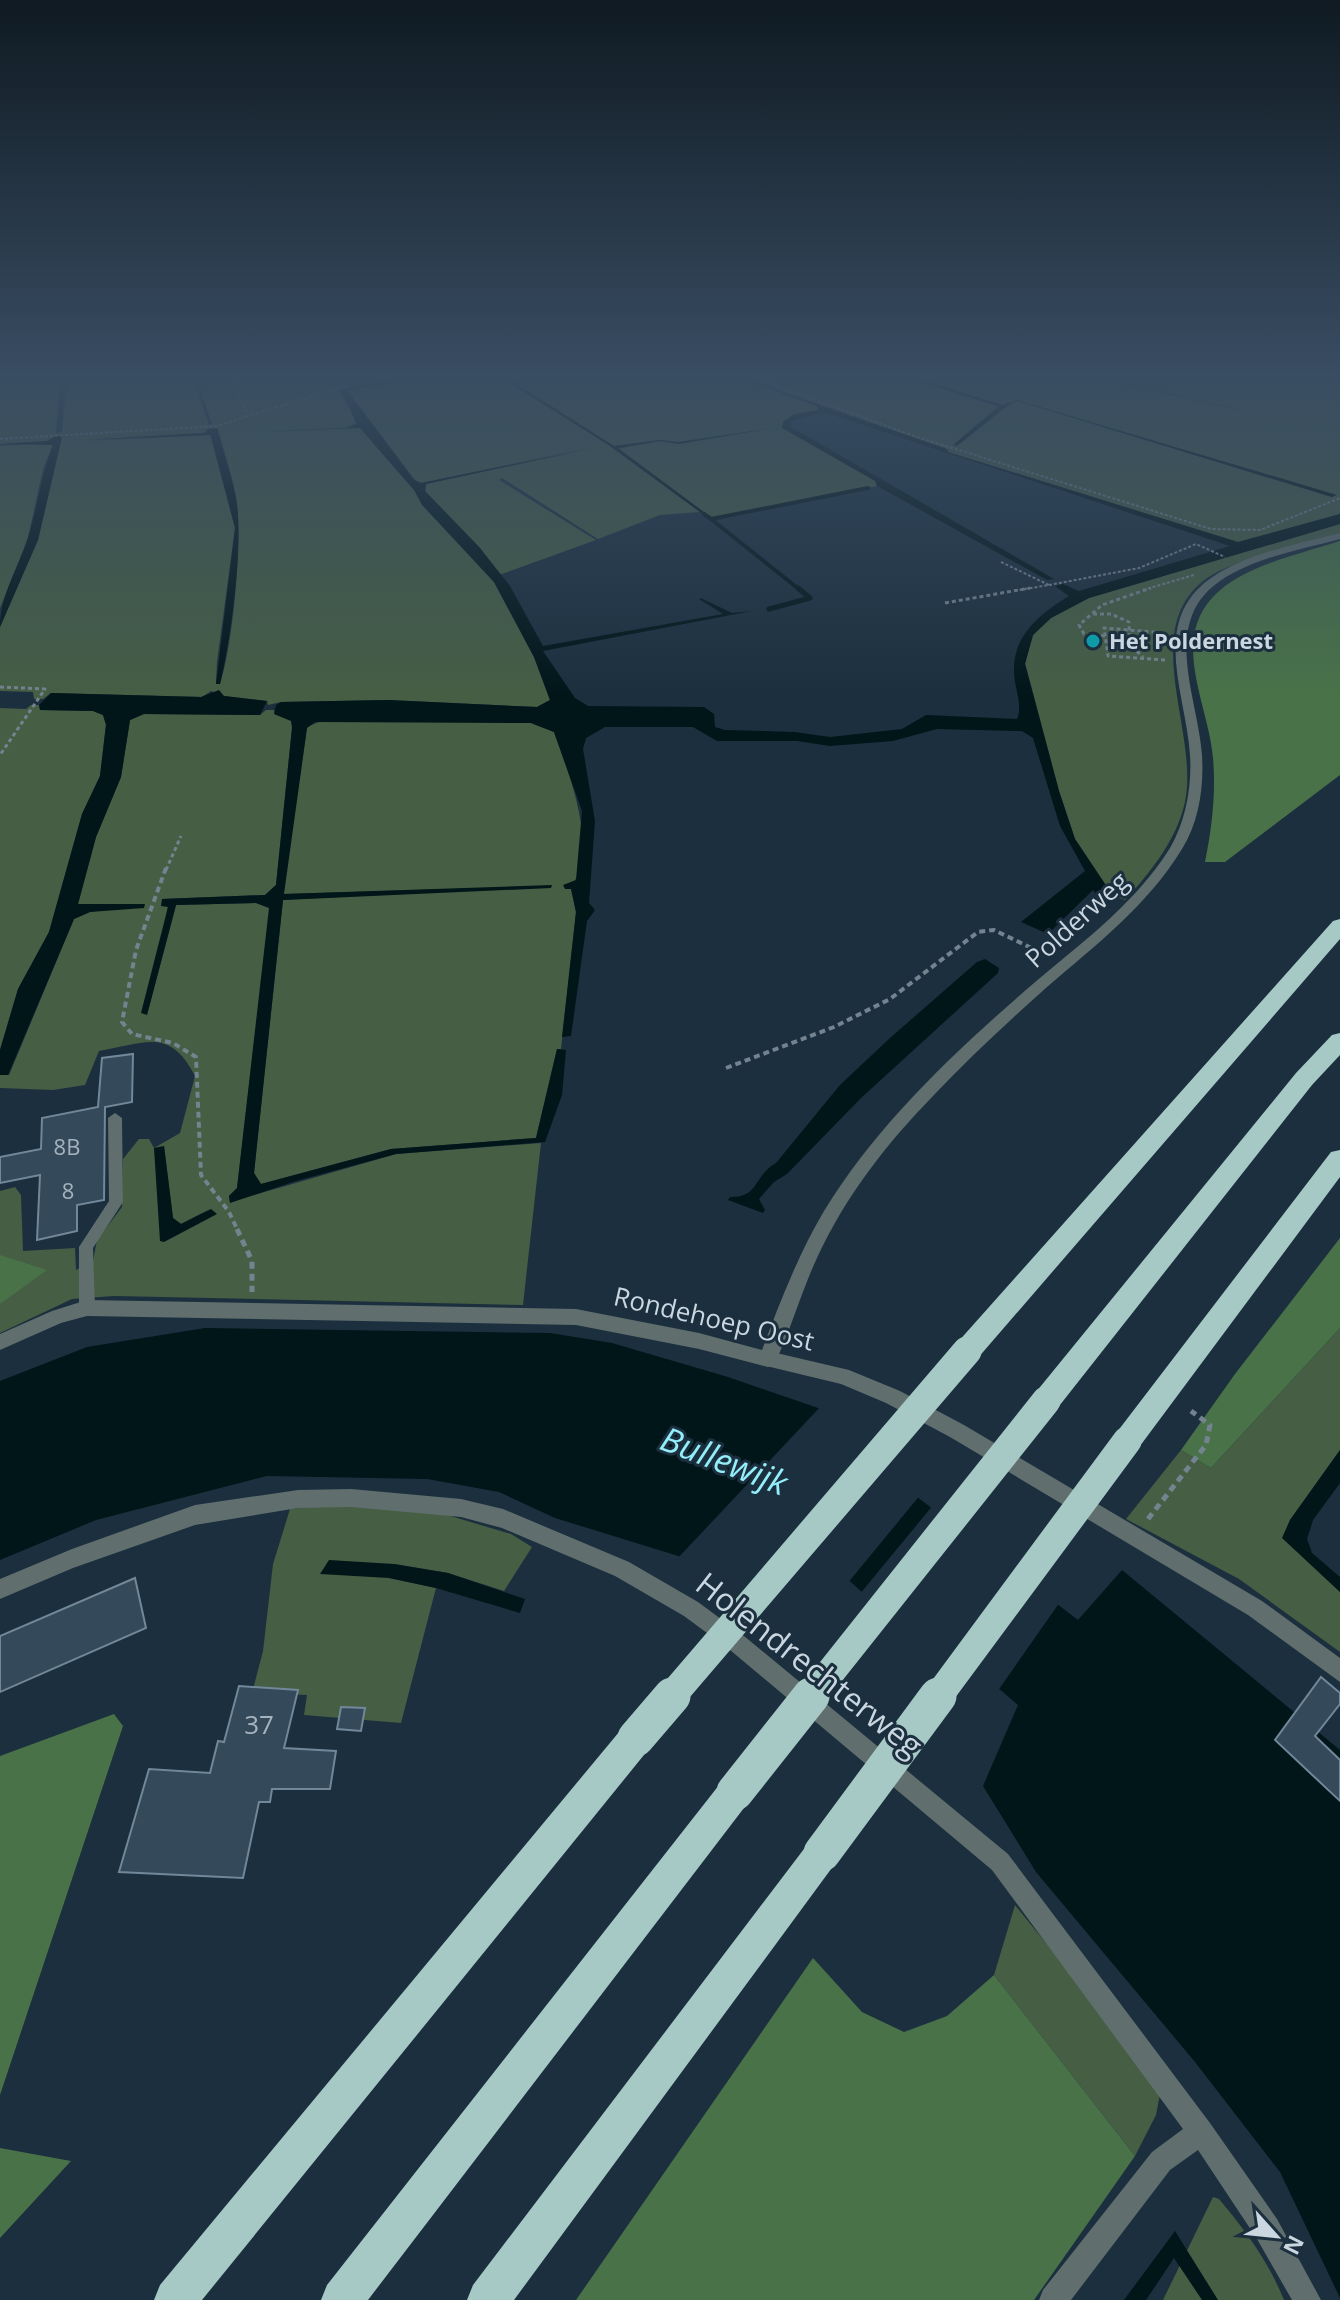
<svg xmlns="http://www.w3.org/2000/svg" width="1340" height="2300" font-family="'Open Sans',sans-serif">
	<rect width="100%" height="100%" fill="#1b2f3e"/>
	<path fill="#455e44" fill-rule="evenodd" d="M0,373H61L56,433L62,432L67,373H191L209,425L212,424L195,373H322L334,387L338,385L327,373H494L610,446L700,512L660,515L598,539L502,478L499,480L596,540L499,575L480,548L425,491L426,484L592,447L421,483L415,480L347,390H339L357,424L345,428L242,433L360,428L414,490L423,505L494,582L534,657L550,700L537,707L388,700L281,702L268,705L267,701L224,696L211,691L202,697L51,693L43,699H34L33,692L0,691V627L38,540L61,441L0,444ZM208,429L217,428L220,436C226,458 234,481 237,503C242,544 233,644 220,684L216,683L217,662L235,528L210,435L83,441L205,433Z
		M499,373H726L818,406L819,410L783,422L876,481L877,486L712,518L617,449L660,441L678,443L660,440L614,446Z
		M731,373H892L1000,407L954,444L1011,403L1018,401L1332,497L1335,495L1017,400L1002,405L898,373H1073L1332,431L1081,373H1340V514L1238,542L947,452L946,449Z
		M46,443L53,445L43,469L28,538L0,608V446Z
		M1340,524V533C1304,544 1229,560 1203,581C1141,631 1196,727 1186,796C1180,836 1151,872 1125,900L1113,896L1075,839L1059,791L1025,663L1033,635L1051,618L1089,598Z
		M31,705H39L40,710L93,711L103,715L106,724L100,776L82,814L49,932L18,989L0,1050V708L26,709Z
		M266,710H274L275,714L292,721V728L276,885L265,895L162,899L168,906L147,1015L176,905L256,903L270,908L237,1188L229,1196L230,1202L396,1154L541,1143L523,1305L114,1296L72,1299L0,1333V1191L15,1187L21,1195L23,1251L75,1248L76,1270L93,1261L97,1240L122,1207L123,1159L139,1139H149L154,1148L180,1133L195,1076C170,1027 145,1043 99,1051L85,1085L53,1090L0,1088V1075H9L74,919L90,912L144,904H78L96,837L121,777L130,720L144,714L260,715ZM164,1146L173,1218L181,1224L210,1209L160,1241Z
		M326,719L531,723L554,732C569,776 599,844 571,888L576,912L561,1049H557L536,1138L391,1149L261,1184L254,1173L283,900L552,886L283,894L307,727Z
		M1340,1328V1450L1290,1520L1283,1538L1340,1592V1652L1239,1579L1126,1519L1181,1450L1211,1468Z
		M323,1505L427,1509L511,1534L532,1547L504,1591L448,1573L394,1564L389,1578L436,1588L401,1723L304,1715L307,1695L252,1693L263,1651L273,1564L290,1509Z
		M1015,1905L1148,2068L1160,2094L1156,2115L1135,2156L994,1975Z
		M1213,2197L1219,2199C1246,2231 1268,2261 1284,2300H1163Z"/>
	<path fill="#497248" d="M1340,541V775L1225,862H1205C1212,827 1216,793 1213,758C1209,706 1171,643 1212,598C1241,566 1300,554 1340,541Z
		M1340,1238V1328L1211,1468L1181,1450L1235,1374Z
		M0,1255L47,1270L0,1304Z
		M114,1714L123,1726L0,2095V1756Z
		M813,1958L862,2012L904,2032L947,2016L994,1975L1135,2156L1034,2300H576Z
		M0,2148L71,2161L0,2238Z"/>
	<path fill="#001619" d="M437,373L347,391L414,480L421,483L594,448L426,484L425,491L480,548L510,586L543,646L723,614L699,599L701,598L732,613L752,611L543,651L575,698L588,706L704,707L714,714L715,727L725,730L795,732L830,737L902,729L926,715L1017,719C1022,707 1017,694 1015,682C1008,640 1036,616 1069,596L1055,586L1063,584L1079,591L1230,546L829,414L819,413L791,422V427L1054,579L1047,580L877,486L875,481L782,428L783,422L794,414L818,410L817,406L726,373L947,449L948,452L1238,542L1340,514V524L1089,598L1051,618L1033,635L1025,664L1059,791L1075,839L1113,896L1106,906L1093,890L1048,934L1021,922L1085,871L1060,826L1033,738L1022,731L937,729L893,741L830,746L797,741H717L693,727H605L586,738L583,749L595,821L589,903L595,910L587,921L571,1036L562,1037L576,912L571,889H565L563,885L576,880L582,811L554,732L531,723L315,722L307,728L284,894L552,885L551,888L283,900L254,1173L261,1184L391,1149L536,1138L557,1049L566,1050L562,1095L545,1142L396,1154L296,1181L230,1203L229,1196L237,1188L269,908L256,903L176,905L147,1015L141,1013L168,907L161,906L162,899L265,895L276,885L292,728L291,721L274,714L276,705L281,702L388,700L537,707L550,700L534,657L494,582L422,505L414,490L360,428L241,432L345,428L356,424L350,406L339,389Z
		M494,373H499L614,446L660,440L678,442L772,428L679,444L660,441L618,448L712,518H708L610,446Z
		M892,373L905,375L1002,405L1017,400L1337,495L1332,497L1018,401L1011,403L957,446L953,445L999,406Z
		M217,428C222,451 232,475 236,499C244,543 231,639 220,684H216L235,528L211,435L82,440L205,433L208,429Z
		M56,436H62L61,441L38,540L0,627C0,594 19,568 28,537C38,506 41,475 53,445L0,444L47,441Z
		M219,690L224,696L267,701L260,715L144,714L130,720L121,777L96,837L78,904H145L144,908L90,912L74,919L8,1075H0V1050L18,989L49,932L82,814L100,776L106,725L103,715L93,711L40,710L39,705L51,693L201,697Z
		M985,959L999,968L998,973L861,1098L787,1174L774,1182L759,1199L765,1210L763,1213L728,1200L730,1197C759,1198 754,1175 776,1163L840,1085L890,1038L977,962Z
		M164,1146L173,1218L181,1224L211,1209L217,1214L164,1242L160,1241L154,1148Z
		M205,1328L550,1333L612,1343L728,1377L856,1421L844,1441L1078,1620L1122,1570L1340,1750V2298L1280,2172L1195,2062L1036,1872L983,1786L1018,1705L953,1649L937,1660L779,1517L727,1571L555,1518L499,1492L427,1479L267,1476L96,1520L0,1560V1381L87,1347Z
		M1340,1450V1483L1313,1520L1307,1539L1312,1553L1340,1577V1592L1282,1538L1290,1520Z
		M329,1560L394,1564L448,1573L525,1599L520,1613L436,1588L389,1578L320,1574Z
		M1175,2231L1218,2300H1202L1174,2258L1146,2300H1124Z"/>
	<path fill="#1b2f3e" d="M822,1405L859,1418L860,1423L849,1440L921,1494L847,1584L779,1523L728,1574L676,1560Z
		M934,1504L1060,1602L997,1692L952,1654L935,1663L859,1595Z"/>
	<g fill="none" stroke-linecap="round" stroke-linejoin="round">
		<path stroke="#001619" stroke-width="4" d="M1321,373L1340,376
			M704,514L711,519L868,488
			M711,519L800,590"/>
		<path stroke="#001619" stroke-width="5" d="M798,588L810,598
			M769,609L810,598"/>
	</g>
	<path fill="#344959" stroke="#71889a" stroke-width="2" d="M133,1054L132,1102L105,1107L104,1200L77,1205V1231L37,1240L40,1175L0,1183V1157L41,1149L42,1118L98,1107L102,1058Z
		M135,1578L146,1628L0,1692V1636Z
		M1321,1677L1340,1693V1704L1315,1736L1340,1760V1801L1275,1740Z
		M239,1686L298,1690L284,1748L336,1751L330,1789H272L270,1802H259L243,1878L119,1872L149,1769L210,1773L218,1741L224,1742Z
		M341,1707L365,1708L361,1731L337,1729Z"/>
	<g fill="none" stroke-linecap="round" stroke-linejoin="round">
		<path stroke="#73838f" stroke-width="2" stroke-dasharray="3 2" stroke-linecap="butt" d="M230,373L248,416L346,386
			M743,373L914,436L1211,529L1260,530L1340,498
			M0,439L217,426L248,416
			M1001,562L1049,585L1019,590
			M1049,585L1139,568L1196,544L1225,557
			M1143,590L1194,575"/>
		<path stroke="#73838f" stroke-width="3" stroke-dasharray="4 3" stroke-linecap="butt" d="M945,603L1030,588
			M1093,614H1111L1129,622L1130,645L1143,657
			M1105,636L1084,634L1079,625L1102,605L1151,588
			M1165,660L1108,656L1104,628L1166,633
			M0,687L45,689L0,755
			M166,870L181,836"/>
		<path stroke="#73838f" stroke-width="4" stroke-dasharray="6 4" stroke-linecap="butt" d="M166,868L136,950L122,1022L132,1034L173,1043L196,1057L201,1175L229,1212L238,1231
			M726,1068L834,1027L890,999L978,932L994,930L1048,956"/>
		<path stroke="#73838f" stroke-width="5" stroke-dasharray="7 5" stroke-linecap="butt" d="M237,1229L252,1261V1292
			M1148,1519L1206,1445L1210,1425L1191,1411"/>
		<path fill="#606e6d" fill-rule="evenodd" d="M115,1113L122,1118L123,1202L93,1248L95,1308L92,1313L87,1315L82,1313L79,1308V1247L109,1201L108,1118Z"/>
		<path fill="#606e6d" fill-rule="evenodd" d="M768,1351L849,1370L900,1391L964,1425L1262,1601L1340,1658V1682L1248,1615L950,1437L886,1403L841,1384L762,1365L759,1359L762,1353Z
			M351,1489L461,1499L503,1509L629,1562L698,1602L744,1636L1008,1854L1210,2123L1277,2219L1321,2300H1292L1257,2239L1198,2150L1170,2170L1071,2300H1039L1043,2290L1152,2152L1183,2129L992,1870L730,1650L684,1616L615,1576L502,1528L461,1517L351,1507L298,1508L195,1525L73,1568L0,1599V1579L72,1549L195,1505L298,1490Z"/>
		<path fill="#606e6d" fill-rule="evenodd" d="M1340,533V539C1300,550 1255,557 1220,581C1160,622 1198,697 1202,755C1204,787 1199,822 1182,849C1148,905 1096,945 1047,987C1008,1022 969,1058 933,1096C887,1143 845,1197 817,1258C801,1292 791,1330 774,1365L768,1367L699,1349L576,1325L87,1316L61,1323L0,1350V1334L52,1311L87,1300L576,1309L699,1333L762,1350C780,1302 798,1255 824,1211C875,1128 946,1060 1019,996C1071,950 1132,909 1170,848C1186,821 1192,786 1190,755C1186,693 1148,619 1214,576C1251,552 1298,544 1340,533Z"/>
		<path fill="#a6c9c5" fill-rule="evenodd" d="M1340,919V939L977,1359L967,1363L957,1359L953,1351L957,1343L1333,921Z
			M1340,1033V1055L1312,1085L1056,1410L1046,1414L1036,1410L1032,1401L1036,1392L1296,1073L1332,1035Z
			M1340,1150V1177L1137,1450L1127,1454L1117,1450L1113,1441L1117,1432L1331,1152Z
			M636,1721L648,1726L653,1738L648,1750L202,2300H154L160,2285L624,1726Z
			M735,1775L747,1780L752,1792L747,1804L368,2300H321L327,2285L723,1780Z
			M822,1835L834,1841L840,1853L834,1865L514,2300H467L473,2285L810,1841Z"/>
		<path stroke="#a6c9c5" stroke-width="29" d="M670,1698L967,1351
			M810,1698L1046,1401
			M937,1698L1127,1441"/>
		<path stroke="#a6c9c5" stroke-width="37" d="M636,1738L672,1696
			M735,1792L811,1696
			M822,1853L938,1696"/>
	</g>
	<linearGradient id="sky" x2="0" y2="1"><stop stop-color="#0f1a22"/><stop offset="0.54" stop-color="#394d63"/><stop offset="1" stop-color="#394d63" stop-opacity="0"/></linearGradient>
	<rect width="1340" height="695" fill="url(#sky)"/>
	<circle fill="#0f9aa8" stroke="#1b2f3e" stroke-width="3" cx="1093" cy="641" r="8"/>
	<g text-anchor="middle" stroke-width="6" stroke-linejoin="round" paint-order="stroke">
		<g font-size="22" font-weight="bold" fill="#cad6e0" stroke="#1b2f3e" text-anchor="start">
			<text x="1109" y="649">Het Poldernest</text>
		</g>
		<g font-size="22" fill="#a4b3be">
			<text x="67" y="1155">8B</text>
			<text x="68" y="1199">8</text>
		</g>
		<g font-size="26" fill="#cad6e0" stroke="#1b2f3e">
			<text transform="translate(1077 920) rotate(-42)" y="9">Polderweg</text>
			<text transform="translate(714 1319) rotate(13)" y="9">Rondehoep Oost</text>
		</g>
		<g font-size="26" fill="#a4b3be">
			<text x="259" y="1734">37</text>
		</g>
		<g font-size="32" fill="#cad6e0" stroke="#1b2f3e">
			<text transform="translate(809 1665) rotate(38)" y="11">Holendrechterweg</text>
		</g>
		<g font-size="34" font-style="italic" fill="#93eef9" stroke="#1b2f3e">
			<text transform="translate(724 1461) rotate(21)" y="12">Bullewijk</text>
		</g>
	</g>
	<g transform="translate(1276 2236) rotate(117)" stroke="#1b2f3e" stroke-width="6" paint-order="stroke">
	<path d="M0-6L14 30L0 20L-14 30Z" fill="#cad6e0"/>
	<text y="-12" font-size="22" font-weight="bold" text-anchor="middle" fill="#cad6e0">N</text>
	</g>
</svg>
